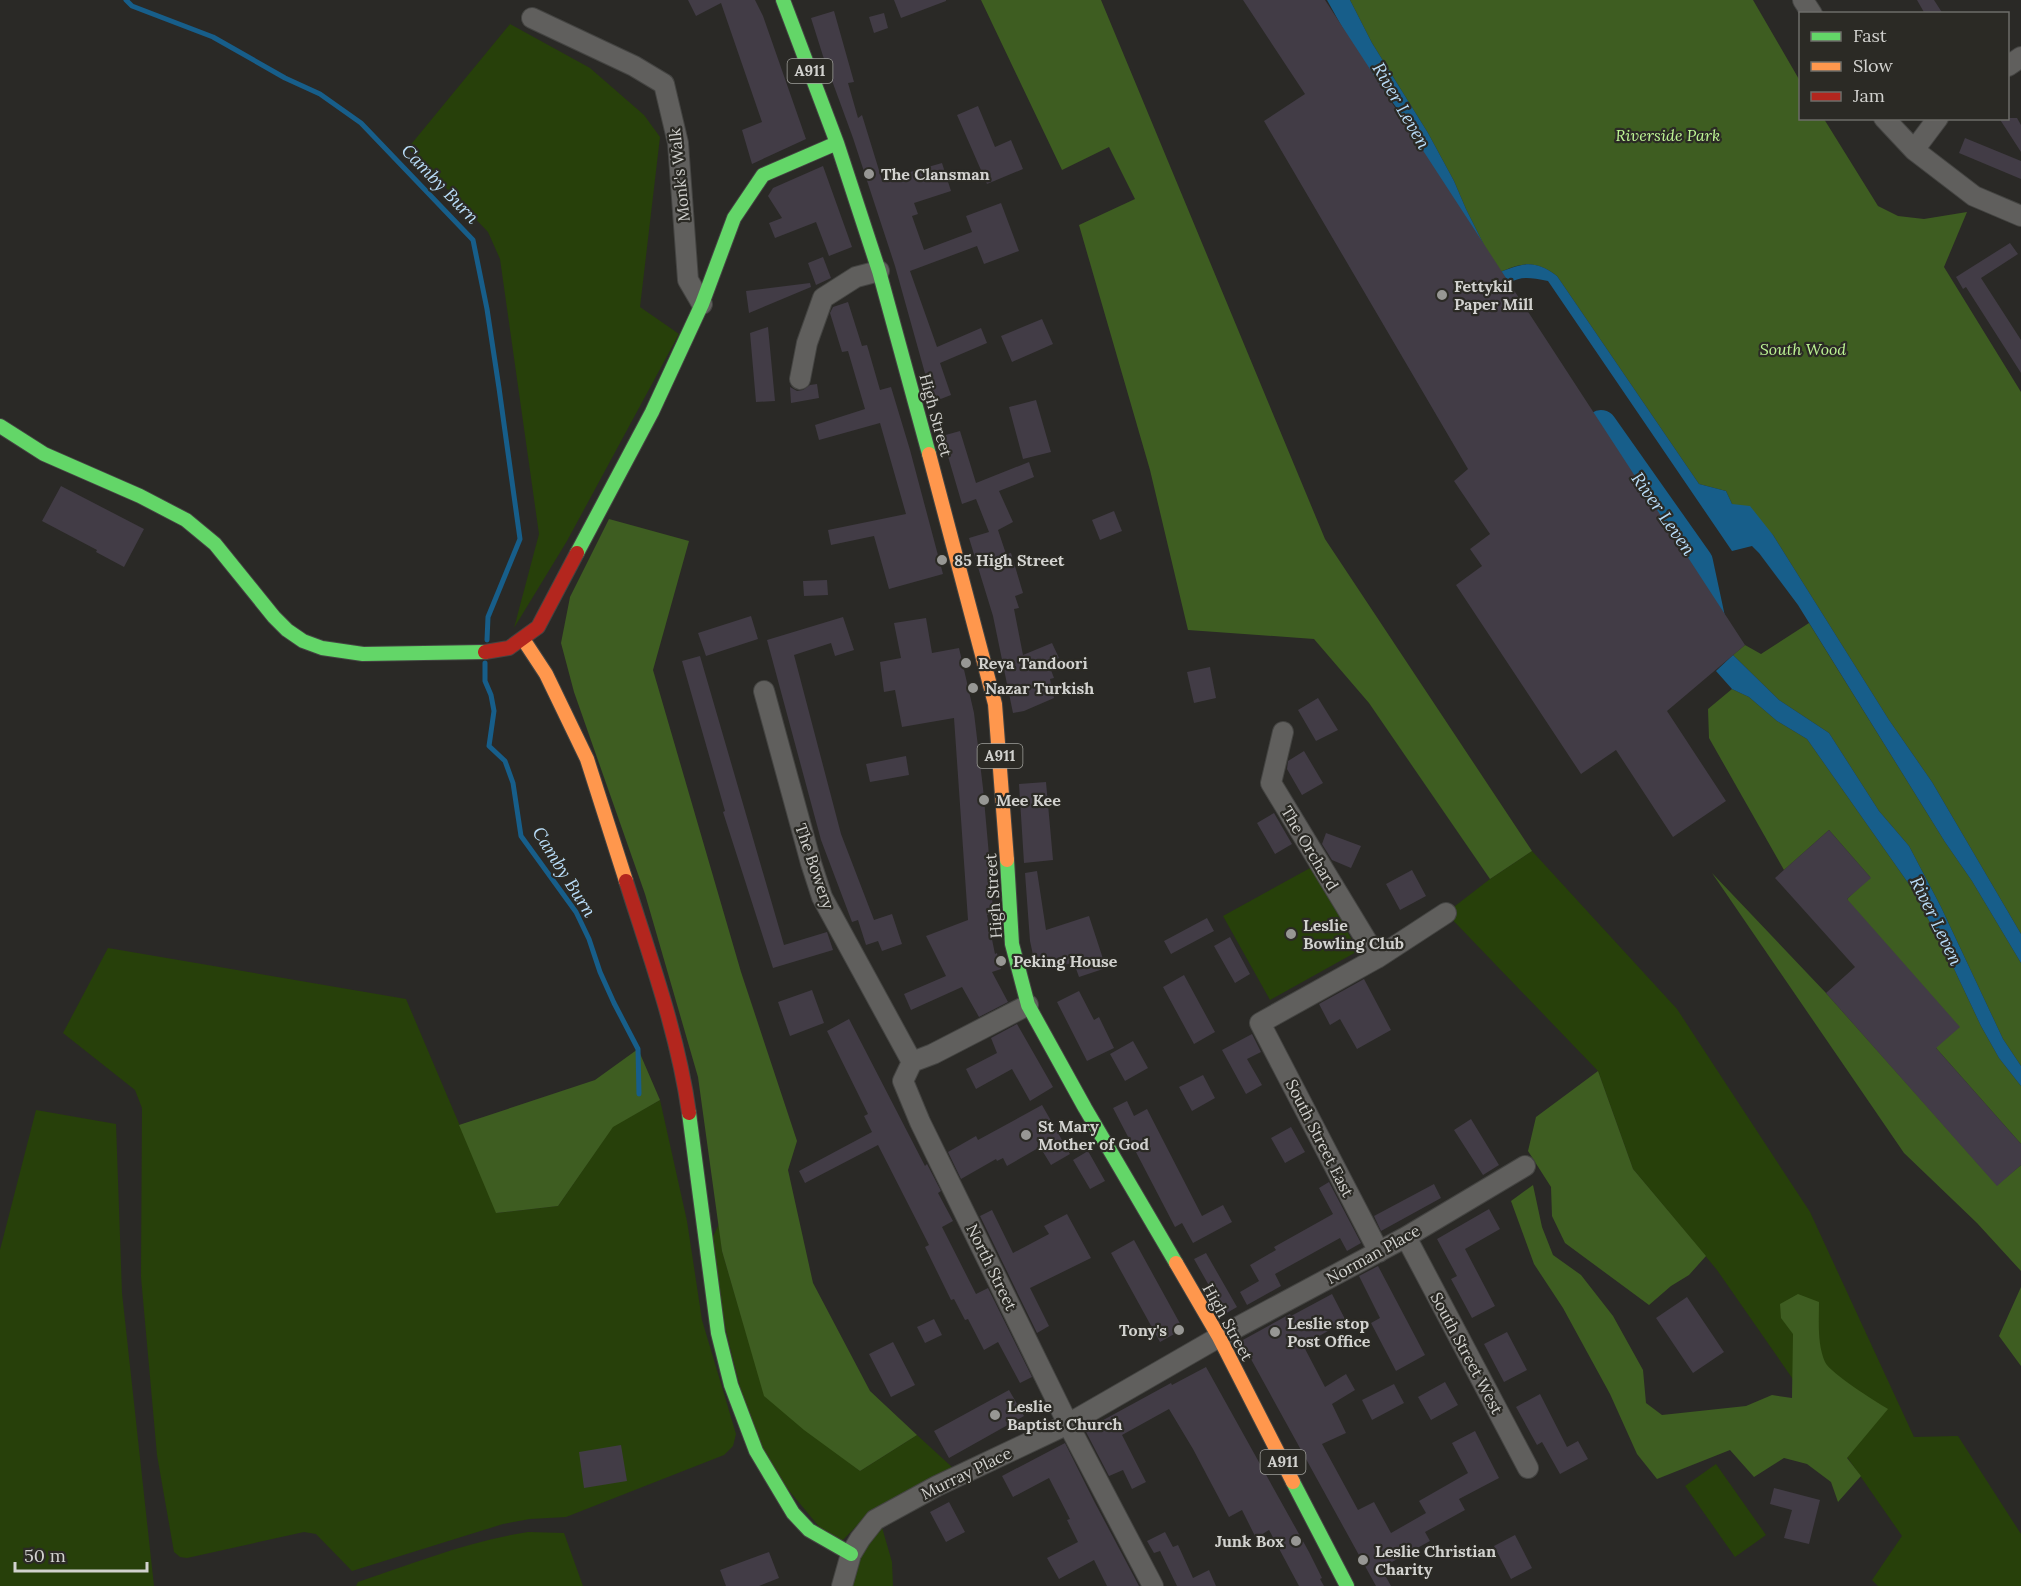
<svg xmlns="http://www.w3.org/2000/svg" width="2021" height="1586" font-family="Lora,serif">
	<rect width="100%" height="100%" fill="#2a2926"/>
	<path fill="#27400a" d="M510,24L590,68L644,115L660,137L640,307L679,334L567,541L514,628L539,534L500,259L488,232L408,148Z
		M1532,851L1677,1009L1810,1212L1914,1437L1958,1436L2021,1534V1586H1878L1872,1580L1902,1536L1717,1270L1633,1169L1598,1071L1446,913L1490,879Z
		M1312,867L1358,951L1270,1000L1223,916Z
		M108,948L406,999L497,1213L558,1206L613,1126L660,1100L687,1221L702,1320L736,1434L733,1446L724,1455L566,1517L530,1519L503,1524L352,1571L316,1534L304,1532L187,1558L180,1557L174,1552L157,1455L141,1277L142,1108L135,1090L63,1033Z
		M36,1110L116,1124L122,1293L154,1586H0V1250Z
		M719,1224L722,1251L765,1396L860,1471L917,1435L953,1468L872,1510L836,1547L756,1451L706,1251Z
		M1716,1464L1766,1535L1735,1557L1685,1486Z
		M881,1524L892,1562L893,1586H842L852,1554Z
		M528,1532L564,1533L583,1586H356L358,1582C414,1563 469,1541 528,1532Z"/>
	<path fill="#3e5d21" d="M981,0H1101L1325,539L1532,851L1490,879L1369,703L1314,639L1188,630L1150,470L1079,225L1135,199L1109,147L1062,170Z
		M1350,0H1753L1800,81V118L1824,119L1878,206L1898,216L1924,219L1967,212L1944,267L2021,392V934L1932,782L1889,720L1773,535L1765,527L1732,504L1726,491L1699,484L1557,276C1535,260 1522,262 1498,273L1466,209L1454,181L1428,133L1372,43Z
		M609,519L689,541L653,670L741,972L797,1141L788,1170L813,1283L870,1391L917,1435L860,1471L804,1430L764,1396L722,1251L698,1077L645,894L574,692L561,643L570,597Z
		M1809,623L1945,842L1972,881L2021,963V1066L2003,1039L1941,907L1909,846L1879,811L1829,733L1779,700L1733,655L1745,645L1761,654Z
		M1732,689L1749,697L1777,721L1807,739L1911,887L1948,956L1981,1026L1999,1058L2021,1086V1144L1936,1048L1847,899L1870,877L1829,830L1784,870L1709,738L1708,709Z
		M1712,873L1826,993L1997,1185L2021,1165V1271L1977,1223L1904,1153Z
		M638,1049L660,1100L613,1127L558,1206L496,1213L459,1125L595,1080Z
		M1598,1071L1633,1169L1706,1256L1689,1275L1671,1286L1649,1305L1565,1243L1552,1216L1551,1187L1528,1151L1536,1117Z
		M1533,1185L1542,1227L1553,1255L1581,1275L1613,1316L1643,1370L1646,1403L1662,1415L1746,1406L1772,1395L1792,1398L1793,1334L1781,1318L1780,1304L1798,1294L1819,1302C1819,1321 1817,1344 1825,1362C1831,1374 1875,1401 1888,1409L1847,1458L1861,1476L1838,1502L1831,1482L1807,1464L1784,1458L1754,1477L1730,1450L1657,1479L1637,1454L1610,1394L1563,1308L1534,1264L1511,1201Z
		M2021,1287V1366L1999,1336Z"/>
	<path fill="#175e8a" d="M1327,0H1350L1372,43L1428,133L1454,181L1466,209L1498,273C1523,263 1534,259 1557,276L1699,484L1726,491L1732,504L1750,506L1773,535L1889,720L1932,782L2021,934V963L1972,881L1945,842L1798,605L1759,553L1752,546L1732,551L1548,281C1519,275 1514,277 1493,297L1434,174L1398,110L1351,43Z
		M1733,655L1779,700L1829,733L1879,811L1909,846L1941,907L2003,1039L2021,1066V1086L1999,1058L1981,1026L1948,956L1911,887L1807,739L1777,721L1749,697L1732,689L1716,671Z"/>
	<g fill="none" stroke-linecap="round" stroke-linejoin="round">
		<path stroke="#175e8a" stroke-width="5" d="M126,0L132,6L213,37L285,78L320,94L361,123L473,240L487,309L499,388L520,539L488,617L487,640
			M485,663V681L491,695L494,711L489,746L505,761L513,783L521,836L576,912L589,939L600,972L614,1003L638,1049L639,1094"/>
		<path stroke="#175e8a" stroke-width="32" d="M1601,426L1697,562L1709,618"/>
	</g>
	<path fill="#423c46" d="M688,0H755L763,16L806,139L752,164L742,130L762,122L721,3L696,16Z
		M894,0H946V1L901,18Z
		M1243,0H1325L1745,645L1667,711L1726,801L1673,837L1616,750L1581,774L1456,585L1482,566L1470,549L1490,534L1454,481L1468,469L1264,121L1305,94Z
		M1917,0H1934L1943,14H1925Z
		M834,11L854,82L848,83L858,118L862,115L882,180L942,163L951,191L914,203L918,214L912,216L924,250L972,232L966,216L1001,203L1019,251L984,264L977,246L910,271L937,347L981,328L987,343L940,363L951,395L933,402L895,266L853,138L823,56L811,18Z
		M884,13L888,28L874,33L869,17Z
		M978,106L995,147L1011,140L1023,169L987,184L957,115Z
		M1999,118H2017L2021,125V152Z
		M1965,138L2021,161V179L1959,153Z
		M823,166L852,247L829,256L816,222L775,238L769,223L782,218L768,196L773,188Z
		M2010,243L2018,254L1981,278L2021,340V373L1966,287L1963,289L1956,277Z
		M823,257L831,278L816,285L808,263Z
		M810,283L811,287L749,313L746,291Z
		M848,302L862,346L867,345L880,390L891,387L910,450L943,574L889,589L874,536L831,545L828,530L906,514L880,423L819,440L815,425L865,409L848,351L842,352L830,313L833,307Z
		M1042,319L1053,344L1012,362L1001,336Z
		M768,327L775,401L756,402L750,333Z
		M817,384L819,398L791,403L790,387L797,391L803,390L810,385Z
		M1036,400L1051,452L1023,459L1009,407Z
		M960,431L976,483L1029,462L1034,477L999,491L1013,522L998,530L1006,554L1011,553L1023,593L1015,596L1019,608L1014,609L1023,655L1052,643L1059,658L1048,662L1054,678L1050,679L1054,698L1024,711L1013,713L993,616L969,538L989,532L976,499L962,504L942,436Z
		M61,486L144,529L124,567L96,552L97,550L42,521Z
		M1114,511L1122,531L1100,540L1092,520Z
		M827,580L828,595L804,596L803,581Z
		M751,616L758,639L706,656L698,633Z
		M843,617L854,650L835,656L831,643L794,655L841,834L874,920L892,914L902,944L882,951L878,941L866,945L858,920L852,922L821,840L767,640Z
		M926,618L932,653L959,648L974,713L983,788L991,878L993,914L987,915L995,954L997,953L1001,969L992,972L1008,1002L979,1017L962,987L911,1010L904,994L946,976L926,936L968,920L954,718L902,727L895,690L884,692L880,662L901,658L894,623Z
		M700,656L784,945L827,932L833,950L773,968L723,812L725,811L682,661Z
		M1210,667L1216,698L1194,703L1187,672Z
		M1318,698L1338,730L1316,741L1298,710Z
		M1304,751L1323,783L1302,795L1287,769L1288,761Z
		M906,756L909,775L870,782L866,764Z
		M1046,782L1053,860L1024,863L1019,784Z
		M1274,813L1292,844L1275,854L1257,823Z
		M1829,830L1871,878L1847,899L1960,1027L1936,1048L2021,1144V1165L1997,1186L1826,993L1855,967L1775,878Z
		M1326,833L1361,846L1351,868L1332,860L1322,844Z
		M1412,870L1426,896L1400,910L1386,884Z
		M1037,871L1046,930L1089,916L1106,968L1079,977L1074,963L1036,969L1030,941L1025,873Z
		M1207,918L1214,931L1171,954L1164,941Z
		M1230,937L1250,974L1235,983L1214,946Z
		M1184,975L1215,1032L1194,1044L1163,987Z
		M1364,979L1391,1030L1357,1049L1340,1019L1330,1025L1319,1004Z
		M812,990L824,1023L790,1036L778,1002Z
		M1079,991L1094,1020L1099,1017L1114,1048L1087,1061L1057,1002Z
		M849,1019L925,1166L927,1164L941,1191L938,1193L953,1221L942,1227L976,1294L988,1288L1032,1377L1020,1383L998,1342L984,1350L968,1319L965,1320L954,1299L951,1300L925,1247L929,1245L878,1145L805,1183L799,1171L872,1132L864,1116L868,1114L827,1031Z
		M1017,1024L1053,1087L1030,1101L1012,1069L976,1089L966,1069L997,1053L991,1038Z
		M1252,1034L1261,1052L1247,1059L1262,1085L1246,1094L1222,1050Z
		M1133,1041L1148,1068L1125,1081L1110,1054Z
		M1203,1075L1215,1098L1192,1111L1179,1087Z
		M1127,1101L1134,1116L1147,1109L1202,1216L1223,1205L1232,1222L1193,1243L1182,1223L1175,1227L1113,1108Z
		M1042,1105L1070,1154L1051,1165L1040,1147L1007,1166L1003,1158L997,1161L996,1159L961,1179L948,1152L976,1136L978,1140Z
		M1471,1119L1499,1165L1483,1175L1454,1130Z
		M1291,1127L1305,1152L1285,1163L1271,1138Z
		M1088,1151L1105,1181L1090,1189L1073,1160Z
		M1329,1182L1361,1243L1347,1251L1340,1238L1275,1274L1281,1286L1247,1305L1240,1292L1259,1281L1250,1265L1276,1250L1274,1247L1333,1214L1319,1188Z
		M1434,1184L1441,1198L1381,1231L1374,1216Z
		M1489,1209L1500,1229L1465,1249L1495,1306L1472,1318L1451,1279L1457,1276L1437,1239Z
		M992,1210L1013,1253L1049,1234L1044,1226L1067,1214L1091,1258L1030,1288L1049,1326L1037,1333L980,1216Z
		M1134,1240L1183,1329L1160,1342L1111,1253Z
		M1206,1253L1237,1307L1225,1314L1194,1259Z
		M1378,1266L1425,1355L1396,1371L1371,1323L1380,1318L1359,1276Z
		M1332,1294L1346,1321L1303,1345L1325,1387L1346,1374L1355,1390L1332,1404L1346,1433L1322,1444L1358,1510L1374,1502L1391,1533L1426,1513L1419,1501L1468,1473L1452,1443L1475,1431L1499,1478L1459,1499L1465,1510L1425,1532L1430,1541L1381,1568L1391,1586H1376L1241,1341L1290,1314L1291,1316Z
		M1687,1297L1724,1352L1693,1373L1656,1318Z
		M934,1319L942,1335L925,1343L917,1327Z
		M1507,1332L1527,1370L1504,1382L1484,1344Z
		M893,1342L915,1385L891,1397L869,1354Z
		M1206,1367L1309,1552L1322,1578L1320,1579L1324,1586H1299L1269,1530L1256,1538L1242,1510L1229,1517L1193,1449L1169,1409L1122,1435L1146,1482L1132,1489L1123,1470L1109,1476L1085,1430L1171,1383L1172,1385Z
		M1445,1382L1458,1405L1431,1420L1418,1397Z
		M1394,1384L1404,1403L1372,1420L1362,1400Z
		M1009,1390L1024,1416L949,1458L934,1431Z
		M1540,1394L1567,1447L1578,1441L1588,1459L1560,1474L1542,1442L1537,1445L1516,1407Z
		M1065,1443L1094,1501L1139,1586H1107L1094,1560L1059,1579L1047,1558L1078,1542L1067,1520L1070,1519L1049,1478L1013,1497L1002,1476Z
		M621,1445L627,1481L584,1488L579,1452Z
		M1774,1488L1820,1500L1809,1544L1784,1538L1792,1510L1770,1504Z
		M949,1502L965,1532L946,1542L930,1512Z
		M1165,1532L1173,1547L1178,1545L1193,1578L1209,1570L1216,1586H1177L1160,1551L1154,1553L1147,1541Z
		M1515,1535L1532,1568L1511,1579L1494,1546Z
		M769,1552L779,1578L759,1586H726L720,1570Z"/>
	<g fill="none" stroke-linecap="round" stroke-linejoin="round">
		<defs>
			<path id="street" d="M1803,0L1812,14
				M532,18L634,66L664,84L678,143L688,280L702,304
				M2008,66L2021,57
				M1884,118L1914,150L1974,196L2021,216
				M1914,150L1938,118
				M800,379L807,343L823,298L856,277L879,271
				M764,691L811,863L822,897L912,1062
				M1283,732L1271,783L1377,958
				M1028,1005L933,1054L912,1062L903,1081L920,1122L1068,1424L1153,1586
				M1406,1237L1528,1468
				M1379,1252L1260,1023L1377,958L1446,913
				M842,1586L851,1554L860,1539L875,1520L937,1486L1068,1424L1219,1337L1406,1237L1525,1166"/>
			<path id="fast" d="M783,0L837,143L879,271L929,454
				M0,426L44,454L140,496L186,520L215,544L274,617L287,630L303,641L322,648L363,654L485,652
				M577,553L652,412L702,304L734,218L763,175L837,143
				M1007,860L1012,944L1028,1005L1085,1108L1176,1263
				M689,1113L718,1333L731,1385L756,1451L793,1513L809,1530L851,1554
				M1293,1482L1347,1586"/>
			<path id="slow" d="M929,454L995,704L1007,860
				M523,639L546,674L587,759L626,881
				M1176,1263L1219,1337L1293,1482"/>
			<path id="jam" d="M485,652L509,648L538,627L577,553
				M626,881C650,957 678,1034 689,1113"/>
		</defs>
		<use href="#street" stroke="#444442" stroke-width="22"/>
		<use href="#fast" stroke="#444442" stroke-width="16"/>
		<use href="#slow" stroke="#444442" stroke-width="16"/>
		<use href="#jam" stroke="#444442" stroke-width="16"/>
		<use href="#street" stroke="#605f5d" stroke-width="20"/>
		<use href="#fast" stroke="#63d668" stroke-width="14"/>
		<use href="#slow" stroke="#ff974d" stroke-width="14"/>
		<use href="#jam" stroke="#b3261e" stroke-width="14"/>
	</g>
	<g fill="#979794" stroke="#2b2a25" stroke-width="2">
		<circle cx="869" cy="174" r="6"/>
		<circle cx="1442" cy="295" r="6"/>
		<circle cx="942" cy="560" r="6"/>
		<circle cx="966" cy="663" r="6"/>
		<circle cx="973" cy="688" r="6"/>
		<circle cx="984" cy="800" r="6"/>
		<circle cx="1291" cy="934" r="6"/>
		<circle cx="1001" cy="961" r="6"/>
		<circle cx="1026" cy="1135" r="6"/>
		<circle cx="1179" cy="1330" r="6"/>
		<circle cx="1275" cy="1332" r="6"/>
		<circle cx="995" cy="1415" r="6"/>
		<circle cx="1296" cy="1541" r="6"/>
		<circle cx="1363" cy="1560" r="6"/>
	</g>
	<g text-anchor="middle" stroke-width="4.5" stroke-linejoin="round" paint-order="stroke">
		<g fill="#2b2a25" stroke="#a0a09c" stroke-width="1.5">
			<rect x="787.5" y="59" width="45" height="24" rx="4.5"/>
			<rect x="977.5" y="744" width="45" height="24" rx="4.5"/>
			<rect x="1260.5" y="1450" width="45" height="24" rx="4.5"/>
		</g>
		<g font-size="15" font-weight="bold" fill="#d2d2cf">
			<text x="810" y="76">A911</text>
			<text x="1000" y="761">A911</text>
			<text x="1283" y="1467">A911</text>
		</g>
		<g font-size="16" font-style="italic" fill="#bef595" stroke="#2b2a25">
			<text x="1668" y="141">Riverside Park</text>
			<text x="1803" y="355">South Wood</text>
		</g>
		<g font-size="16" font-weight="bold" fill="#d2d2cf" stroke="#2b2a25" text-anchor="start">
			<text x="881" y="180">The Clansman</text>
			<text x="1454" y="292">Fettykil<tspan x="1454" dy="18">Paper Mill</tspan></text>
			<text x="954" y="566">85 High Street</text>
			<text x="978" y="669">Reya Tandoori</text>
			<text x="985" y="694">Nazar Turkish</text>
			<text x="996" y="806">Mee Kee</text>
			<text x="1303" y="931">Leslie<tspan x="1303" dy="18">Bowling Club</tspan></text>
			<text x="1013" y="967">Peking House</text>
			<text x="1038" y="1132">St Mary<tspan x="1038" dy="18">Mother of God</tspan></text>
			<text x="1287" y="1329">Leslie stop<tspan x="1287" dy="18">Post Office</tspan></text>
			<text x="1167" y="1336" text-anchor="end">Tony's</text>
			<text x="1007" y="1412">Leslie<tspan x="1007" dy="18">Baptist Church</tspan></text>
			<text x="1284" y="1547" text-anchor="end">Junk Box</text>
			<text x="1375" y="1557">Leslie Christian<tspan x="1375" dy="18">Charity</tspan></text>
		</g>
		<g font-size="16" fill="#d2d2cf" stroke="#2b2a25">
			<text transform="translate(679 175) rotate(-96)" y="6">Monk's Walk</text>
			<text transform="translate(936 415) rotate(75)" y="6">High Street</text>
			<text transform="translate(1310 848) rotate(59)" y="6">The Orchard</text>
			<text transform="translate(815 866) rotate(71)" y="6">The Bowery</text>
			<text transform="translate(993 896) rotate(-94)" y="6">High Street</text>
			<text transform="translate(1320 1138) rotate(63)" y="6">South Street East</text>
			<text transform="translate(1373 1254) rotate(-29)" y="6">Norman Place</text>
			<text transform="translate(992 1267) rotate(64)" y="6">North Street</text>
			<text transform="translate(1228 1322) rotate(61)" y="6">High Street</text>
			<text transform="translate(1467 1353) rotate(62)" y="6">South Street West</text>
			<text transform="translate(966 1473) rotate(-26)" y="6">Murray Place</text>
		</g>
		<g font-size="18" font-style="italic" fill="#b9ddf9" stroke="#2b2a25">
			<text transform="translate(1401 106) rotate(60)" y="6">River Leven</text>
			<text transform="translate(440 184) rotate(46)" y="6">Camby Burn</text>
			<text transform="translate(1663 514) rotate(55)" y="6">River Leven</text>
			<text transform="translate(564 872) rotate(58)" y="6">Camby Burn</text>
			<text transform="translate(1936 921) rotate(64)" y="6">River Leven</text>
		</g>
	</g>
	<rect x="1799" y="12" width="210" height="108" fill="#2b2a25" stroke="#6e6d69" stroke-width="1.5"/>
	<rect x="1811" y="32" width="30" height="9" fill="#63d668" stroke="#6e6d69" stroke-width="1.5"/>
	<text x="1853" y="42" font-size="18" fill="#d2d2cf">Fast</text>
	<rect x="1811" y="62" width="30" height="9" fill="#ff974d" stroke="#6e6d69" stroke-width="1.5"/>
	<text x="1853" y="72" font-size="18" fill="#d2d2cf">Slow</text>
	<rect x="1811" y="92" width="30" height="9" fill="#b3261e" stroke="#6e6d69" stroke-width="1.5"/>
	<text x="1853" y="102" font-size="18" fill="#d2d2cf">Jam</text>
	<path d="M15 1562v9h132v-9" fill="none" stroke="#d2d2cf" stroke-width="3"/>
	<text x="24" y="1562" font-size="18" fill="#d2d2cf" stroke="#2b2a25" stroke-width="4.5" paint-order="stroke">50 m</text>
</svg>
